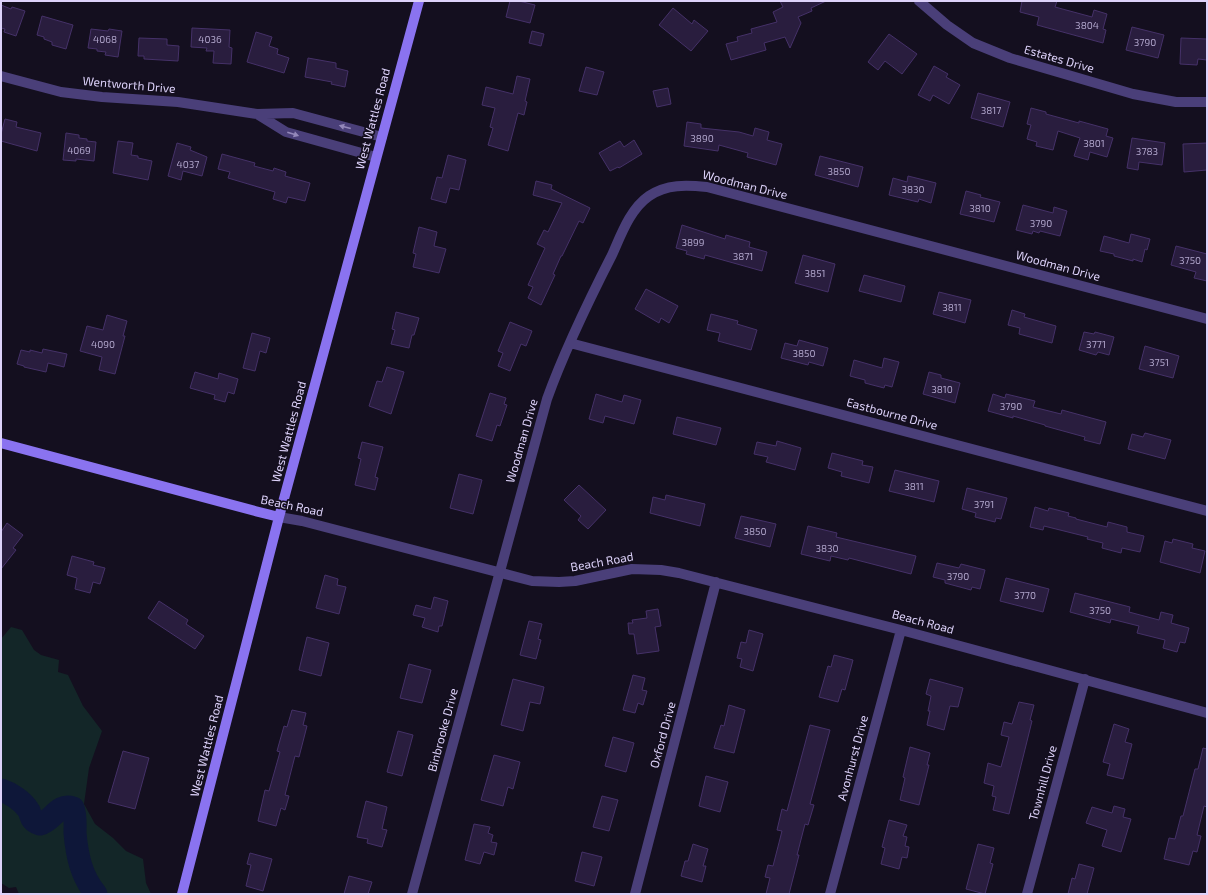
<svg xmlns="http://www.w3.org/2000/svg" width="1208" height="895" font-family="'Exo 2',sans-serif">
	<rect width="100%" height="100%" fill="#140f1f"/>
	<path fill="#132628" d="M11,627L22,630L34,650L41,655L59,660L58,672L68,675L83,706L102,731L89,768L84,804L95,824L113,838L126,851L143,859L146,883L151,894H19L16,887L9,888L1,883V674L2,672L1,669V639Z"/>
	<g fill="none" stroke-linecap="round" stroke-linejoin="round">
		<path stroke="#0e1739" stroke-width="23" d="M1,790C10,793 21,800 27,808C33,815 28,820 40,824C53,821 57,803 73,808C76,816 75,825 75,833C77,855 81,876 96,894"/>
	</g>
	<path fill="#291d3e" stroke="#453168" d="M510,1H519L535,5L530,23L506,17Z
		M780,1H826L811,8L812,11L798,17L801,23L790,48L785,37L764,43L766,50L731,60L726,44L738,41L737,37L752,33L751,29L777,22L773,12L783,7Z
		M1022,1H1057L1055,7L1092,17L1094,10L1107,14L1103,29L1106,30L1103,43L1037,25L1039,17L1020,12Z
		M1,5L11,9L12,7L25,11L16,36L4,32L5,29L1,28Z
		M673,8L692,24L694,20L708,31L691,51L659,25Z
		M42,16L73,25L66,49L52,45V42L44,39V37L37,35Z
		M1132,27L1164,35L1158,58L1126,50Z
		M192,28L230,30L229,47L232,48L231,64L213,63L214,51H206L207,48L191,47Z
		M91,29L108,31L109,29L122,31L118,57L105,55L106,52L97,51V49L88,48Z
		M532,31L544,34L541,46L529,43Z
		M256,32L272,37L269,46L278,49L277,54L289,58L284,73L247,62Z
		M889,34L917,54L902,74L885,61L878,70L868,62Z
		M139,38L167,39V45L179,46L178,61L144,59V56H138Z
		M1181,38L1207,39V60L1198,59L1197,65L1180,64Z
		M308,58L336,63V68L348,71L345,87L331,84L332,82L305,77Z
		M934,66L948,74L946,77L960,85L949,104L933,95L930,101L918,95Z
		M586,67L604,72L597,95L579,91Z
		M517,76L530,79L525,101L527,102L524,115L518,113L508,151L488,145L493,128L490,127L495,108L482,105L486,87L513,94Z
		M668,88L671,104L657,107L653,91Z
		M978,93L1010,102L1003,127L971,118Z
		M1031,108L1046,112V114L1079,123V121L1108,129L1106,136L1113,138L1107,157L1090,152L1088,160L1074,156L1080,138L1058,131L1053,150L1036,146L1037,142L1027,139L1031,125L1027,124Z
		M5,119L17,122L16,127L41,133L37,151L1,141V134Z
		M687,122L701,124V128L739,132L753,136L755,128L769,132L767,140L782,144L776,165L747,157L748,153L719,145L718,151L684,146Z
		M66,133L79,135V138L87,139V141L96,142L94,161L76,159V161L63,160Z
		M1132,138L1165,143L1162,165L1139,162L1138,170L1127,168Z
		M634,140L642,154L619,168L618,167L610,171L599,153L620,141L624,147Z
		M118,141L133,143L131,155L138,156V158L152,161L148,180L113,173Z
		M177,143L191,147L190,150L207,157L202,176L183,171L181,180L168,176Z
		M1207,143V170L1184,172L1183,144Z
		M222,154L255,163L254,166L273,171L274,168L286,172L285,176L310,183L305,201L288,197L286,203L273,199L275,192L228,178L230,172L218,169Z
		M448,155L466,160L459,190L450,188L446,203L431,199L437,177L442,178Z
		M820,156L863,167L858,187L815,175Z
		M908,176L936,183L931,203L919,199L918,202L889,195L893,178L907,182Z
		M536,181L552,185L551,189L590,208L583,223L579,221L562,256H561L553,274L555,275L541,305L528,298L533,287L528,285L545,248L537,244L544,230L548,232L562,203L533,195Z
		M966,191L981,195L980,197L1000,202L994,222L960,214Z
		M1023,205L1053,213L1054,207L1067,211L1060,236L1040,231L1039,233L1033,231L1032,234L1016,230Z
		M682,225L725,239L726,235L750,242L749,247L767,252L762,271L705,255L704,259L686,254L687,251L676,248Z
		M419,227L437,232L434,246L446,249L439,273L413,267L416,254L413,253Z
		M1131,234L1150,239L1147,250L1145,249L1142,262L1133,259V261L1114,256V254L1100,251L1104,236L1129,243Z
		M1176,246L1207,254V281L1194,278L1196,272L1171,265Z
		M803,255L835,264L828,292L795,283Z
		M864,275L905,286L901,302L859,291Z
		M646,289L678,306L669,323L661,318L659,323L635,309Z
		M939,292L971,300L965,323L933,314Z
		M1012,310L1025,314L1024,317L1056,326L1052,343L1019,334L1020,328L1008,325Z
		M396,312L419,318L414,335H412L409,348L391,344L395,330L392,329Z
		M711,314L738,321L737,324L757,330L751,350L718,341L720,333L707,330Z
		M107,315L127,321L123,336H125L115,374L99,370L102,357L80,351L87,326L103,330Z
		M510,322L532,331L526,346L521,344L510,371L498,366L503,353L498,351Z
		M1084,332L1094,334L1095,332L1114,337L1109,355L1098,352L1096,355L1079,350Z
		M252,333L270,338L266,353L260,351L255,371L243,368Z
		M799,340L828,348L823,366L809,362L808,365L781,358L785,343L797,346Z
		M1145,346L1179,356L1173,378L1139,369Z
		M43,349L67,354L64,367L48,363L46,372L24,367V366L17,364L21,350L30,352V350L42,353Z
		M884,358L899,362L892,387L885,385L884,388L865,383V380L850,376L854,360L882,368Z
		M387,367L404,372L391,414L369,406L377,381L382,382Z
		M195,372L218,379L219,373L238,379L234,394L228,392L225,402L214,399L215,395L190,388Z
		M929,372L941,375V378L960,383L955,403L923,394Z
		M490,393L506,398L504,404L507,405L500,426L497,425L492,441L476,436Z
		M596,394L622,402L624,395L641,400L634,424L605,416L603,423L589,419Z
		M993,394L1005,398L1006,394L1035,401L1033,407L1061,414L1062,410L1106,422L1100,444L1084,440L1085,437L1045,426V425L1013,416V418L988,411Z
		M677,417L721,428L716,445L673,434Z
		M1145,433L1171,440L1165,459L1128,449L1132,434L1143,437Z
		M777,441L801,448L795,470L766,462L768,457L754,454L757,442L776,446Z
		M362,442L383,447L375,477L378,478L375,490L355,485L361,459L358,458Z
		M832,453L863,461L862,465L873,467L869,483L841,476L842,472L828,468Z
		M895,470L939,481L934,502L889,491Z
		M459,474L482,480L473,514L450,508Z
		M579,485L606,510L588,529L578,520L581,516L564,500Z
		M967,488L1007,498L1001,519L996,518L995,522L975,517L976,513L962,509Z
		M666,495L705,504L700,526L650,513L653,497L665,500Z
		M1035,507L1048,511L1049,508L1069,513L1068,516L1076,518V519L1107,527L1108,522L1127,527V532L1144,536L1140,552L1122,548L1121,553L1102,548L1103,543L1087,539L1088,537L1044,526L1043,530L1030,527Z
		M741,516L776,524L770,547L735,538Z
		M7,523L23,535L13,548L16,550L1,569V532Z
		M808,526L837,533L836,537L916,556L911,574L849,558L848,560L831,556L830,561L801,554Z
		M1173,539L1193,544L1192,548L1205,551L1200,573L1160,562L1165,541L1172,543Z
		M72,556L94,562L93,565L105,568L100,584L93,582L90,593L75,589L77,578L67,575Z
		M937,563L959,568L961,564L985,570L980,589L972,587L971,590L945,583V580L933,577Z
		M325,575L338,579L337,585L346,587L339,614L316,608Z
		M1006,578L1049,589L1043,612L1000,601Z
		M1075,593L1130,607L1129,612L1159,620L1161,612L1173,615L1171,623L1189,628L1185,643L1180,642L1177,652L1163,648L1165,640L1137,633L1139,626L1111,619L1110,623L1070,612Z
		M434,597L448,601L442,626H439L438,632L422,627L425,618L413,615L416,605L431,609Z
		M159,601L188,620L186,624L204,636L195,649L148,618Z
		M658,609L661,626L655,627L659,651L637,654L634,634H629L628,623H633L632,620L647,618L646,611Z
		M529,621L542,624L538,639L541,640L536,659L520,655Z
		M749,630L763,634L753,671L740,667L742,659L737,658L741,642L746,643Z
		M307,637L329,643L321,676L299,670Z
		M834,655L853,660L845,690L842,689L838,702L819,697L828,666L831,667Z
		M409,664L431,670L422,703L400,698Z
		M633,675L645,678L642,690L647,691L643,705L638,703L635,713L623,710Z
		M513,679L544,687L540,704L530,702L523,731L501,725Z
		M930,679L963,688L958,707L950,706L944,730L927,725L930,711H928L931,696L926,694Z
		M1019,702L1034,705L1030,720L1032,721L1009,814L993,810L996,797L992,796L994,786L984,783L988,763L1001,767L1009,737L1001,735L1004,722L1012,724Z
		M729,705L745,710L734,753L714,748L721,725L724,726Z
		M292,710L306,713L303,725L307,726L299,757L295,756L285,795L289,796L285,810L281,808L276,826L258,821L265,790L269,791L280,752L277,751L284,726L287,727Z
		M1114,724L1129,729L1125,742L1132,744L1123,779L1107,775L1110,764L1103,762Z
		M810,725L830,730L810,804L814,805L808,825L805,824L797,855H799L789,894H766L770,878L765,877L768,865L773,866L782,831L777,830L782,809L787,811Z
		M398,731L413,735L402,776L387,772Z
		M613,737L634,743L626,772L605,766Z
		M910,747L930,753L927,765H929L919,805L900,800L905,778L903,777Z
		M1203,748L1207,749V807L1204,806L1197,835L1201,836L1197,852L1193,851L1189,865L1164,859L1169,838L1175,839L1181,816H1183L1195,769H1198Z
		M123,751L149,758L135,809L108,802Z
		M494,755L520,762L513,789L508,787L503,806L481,800Z
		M706,776L728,782L720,812L699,806Z
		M602,796L618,800L609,831L593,827Z
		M366,801L387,807L382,829L387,830L382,847L367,843L368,839L357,837Z
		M1114,806L1125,809L1123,817L1131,819L1121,852L1102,846L1107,830L1086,823L1092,807L1112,813Z
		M889,820L907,825L903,836L907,837L905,846L909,847L907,858L902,857L899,869L881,864L885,848L882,847Z
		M474,824L490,827L488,833L493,835L491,842L497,843L494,855L484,852L480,864L465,860Z
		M693,844L708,849L703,866H706L702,882L681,876L685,861H688Z
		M978,844L994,848L990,863L993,864L985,894L966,889Z
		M582,852L602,857L594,886L575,881Z
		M250,853L272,859L263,891L246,886L251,865L247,864Z
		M1079,864L1094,868L1087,894H1068L1072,878L1075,879Z
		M349,876L372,882L368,894H344Z"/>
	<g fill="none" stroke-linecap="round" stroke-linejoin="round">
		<path stroke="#4a3f79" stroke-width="10" d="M919,1L947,25L973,43L1010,58L1133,94L1176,102H1207
			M1,76L61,92L102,97L178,102L257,114
			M376,157L286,132L257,114L293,113L382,137
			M570,343L1207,511
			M279,517L302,521L532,581L559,582L575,581L632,569L661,570L679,573L901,630L1207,713
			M412,894L547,399C565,349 588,302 612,255C621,235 630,209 649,196C667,184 686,185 707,187L1207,319
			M635,894L716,582
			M830,894L901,630
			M1027,894L1085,679"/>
		<path stroke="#8a73f0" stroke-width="10" d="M1,443L255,511L279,517
			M182,894L279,517L419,1"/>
	</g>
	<defs><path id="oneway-solid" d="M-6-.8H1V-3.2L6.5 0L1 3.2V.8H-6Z"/></defs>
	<g fill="#9488ba">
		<use href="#oneway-solid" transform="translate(345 127) rotate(-165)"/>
		<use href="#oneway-solid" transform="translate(293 134) rotate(18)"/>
	</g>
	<g text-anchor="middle" stroke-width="3.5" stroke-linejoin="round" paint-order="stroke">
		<g font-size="10" fill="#b0a5cb">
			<text x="1087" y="29">3804</text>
			<text x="105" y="43">4068</text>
			<text x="210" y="43">4036</text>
			<text x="1145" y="46">3790</text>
			<text x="991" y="114">3817</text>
			<text x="702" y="142">3890</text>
			<text x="1094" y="147">3801</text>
			<text x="79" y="154">4069</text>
			<text x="1147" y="155">3783</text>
			<text x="188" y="168">4037</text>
			<text x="839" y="175">3850</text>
			<text x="913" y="193">3830</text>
			<text x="980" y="212">3810</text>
			<text x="1041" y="227">3790</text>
			<text x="693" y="246">3899</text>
			<text x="743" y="260">3871</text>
			<text x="1190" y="264">3750</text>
			<text x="815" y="277">3851</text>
			<text x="952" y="311">3811</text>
			<text x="103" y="348">4090</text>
			<text x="1096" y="348">3771</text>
			<text x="804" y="357">3850</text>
			<text x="1159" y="366">3751</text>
			<text x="942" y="393">3810</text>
			<text x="1011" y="410">3790</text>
			<text x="914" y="490">3811</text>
			<text x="984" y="508">3791</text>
			<text x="755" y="535">3850</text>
			<text x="827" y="552">3830</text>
			<text x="958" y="580">3790</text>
			<text x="1025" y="599">3770</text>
			<text x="1100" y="614">3750</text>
		</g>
		<g font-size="12" fill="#ddd2fa" stroke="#140f1f">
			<text transform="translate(1059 59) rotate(16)" y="4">Estates Drive</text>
			<text transform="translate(129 85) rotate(5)" y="4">Wentworth Drive</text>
			<text transform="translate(373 119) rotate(-75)" y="4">West Wattles Road</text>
			<text transform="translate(745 185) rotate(14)" y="4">Woodman Drive</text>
			<text transform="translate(1058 266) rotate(15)" y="4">Woodman Drive</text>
			<text transform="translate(892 414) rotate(15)" y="4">Eastbourne Drive</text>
			<text transform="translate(289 432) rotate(-75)" y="4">West Wattles Road</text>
			<text transform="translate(522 441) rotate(-74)" y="4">Woodman Drive</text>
			<text transform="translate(292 506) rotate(12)" y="4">Beach Road</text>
			<text transform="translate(602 562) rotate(-10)" y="4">Beach Road</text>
			<text transform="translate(923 622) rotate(15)" y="4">Beach Road</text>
			<text transform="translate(443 730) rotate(-75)" y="4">Binbrooke Drive</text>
			<text transform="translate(663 735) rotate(-75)" y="4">Oxford Drive</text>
			<text transform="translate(207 746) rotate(-76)" y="4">West Wattles Road</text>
			<text transform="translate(853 758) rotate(-75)" y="4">Avonhurst Drive</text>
			<text transform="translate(1043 783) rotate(-75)" y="4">Townhill Drive</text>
		</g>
	</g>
	<rect width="1208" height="895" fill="none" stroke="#ddd2fa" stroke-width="4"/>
</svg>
